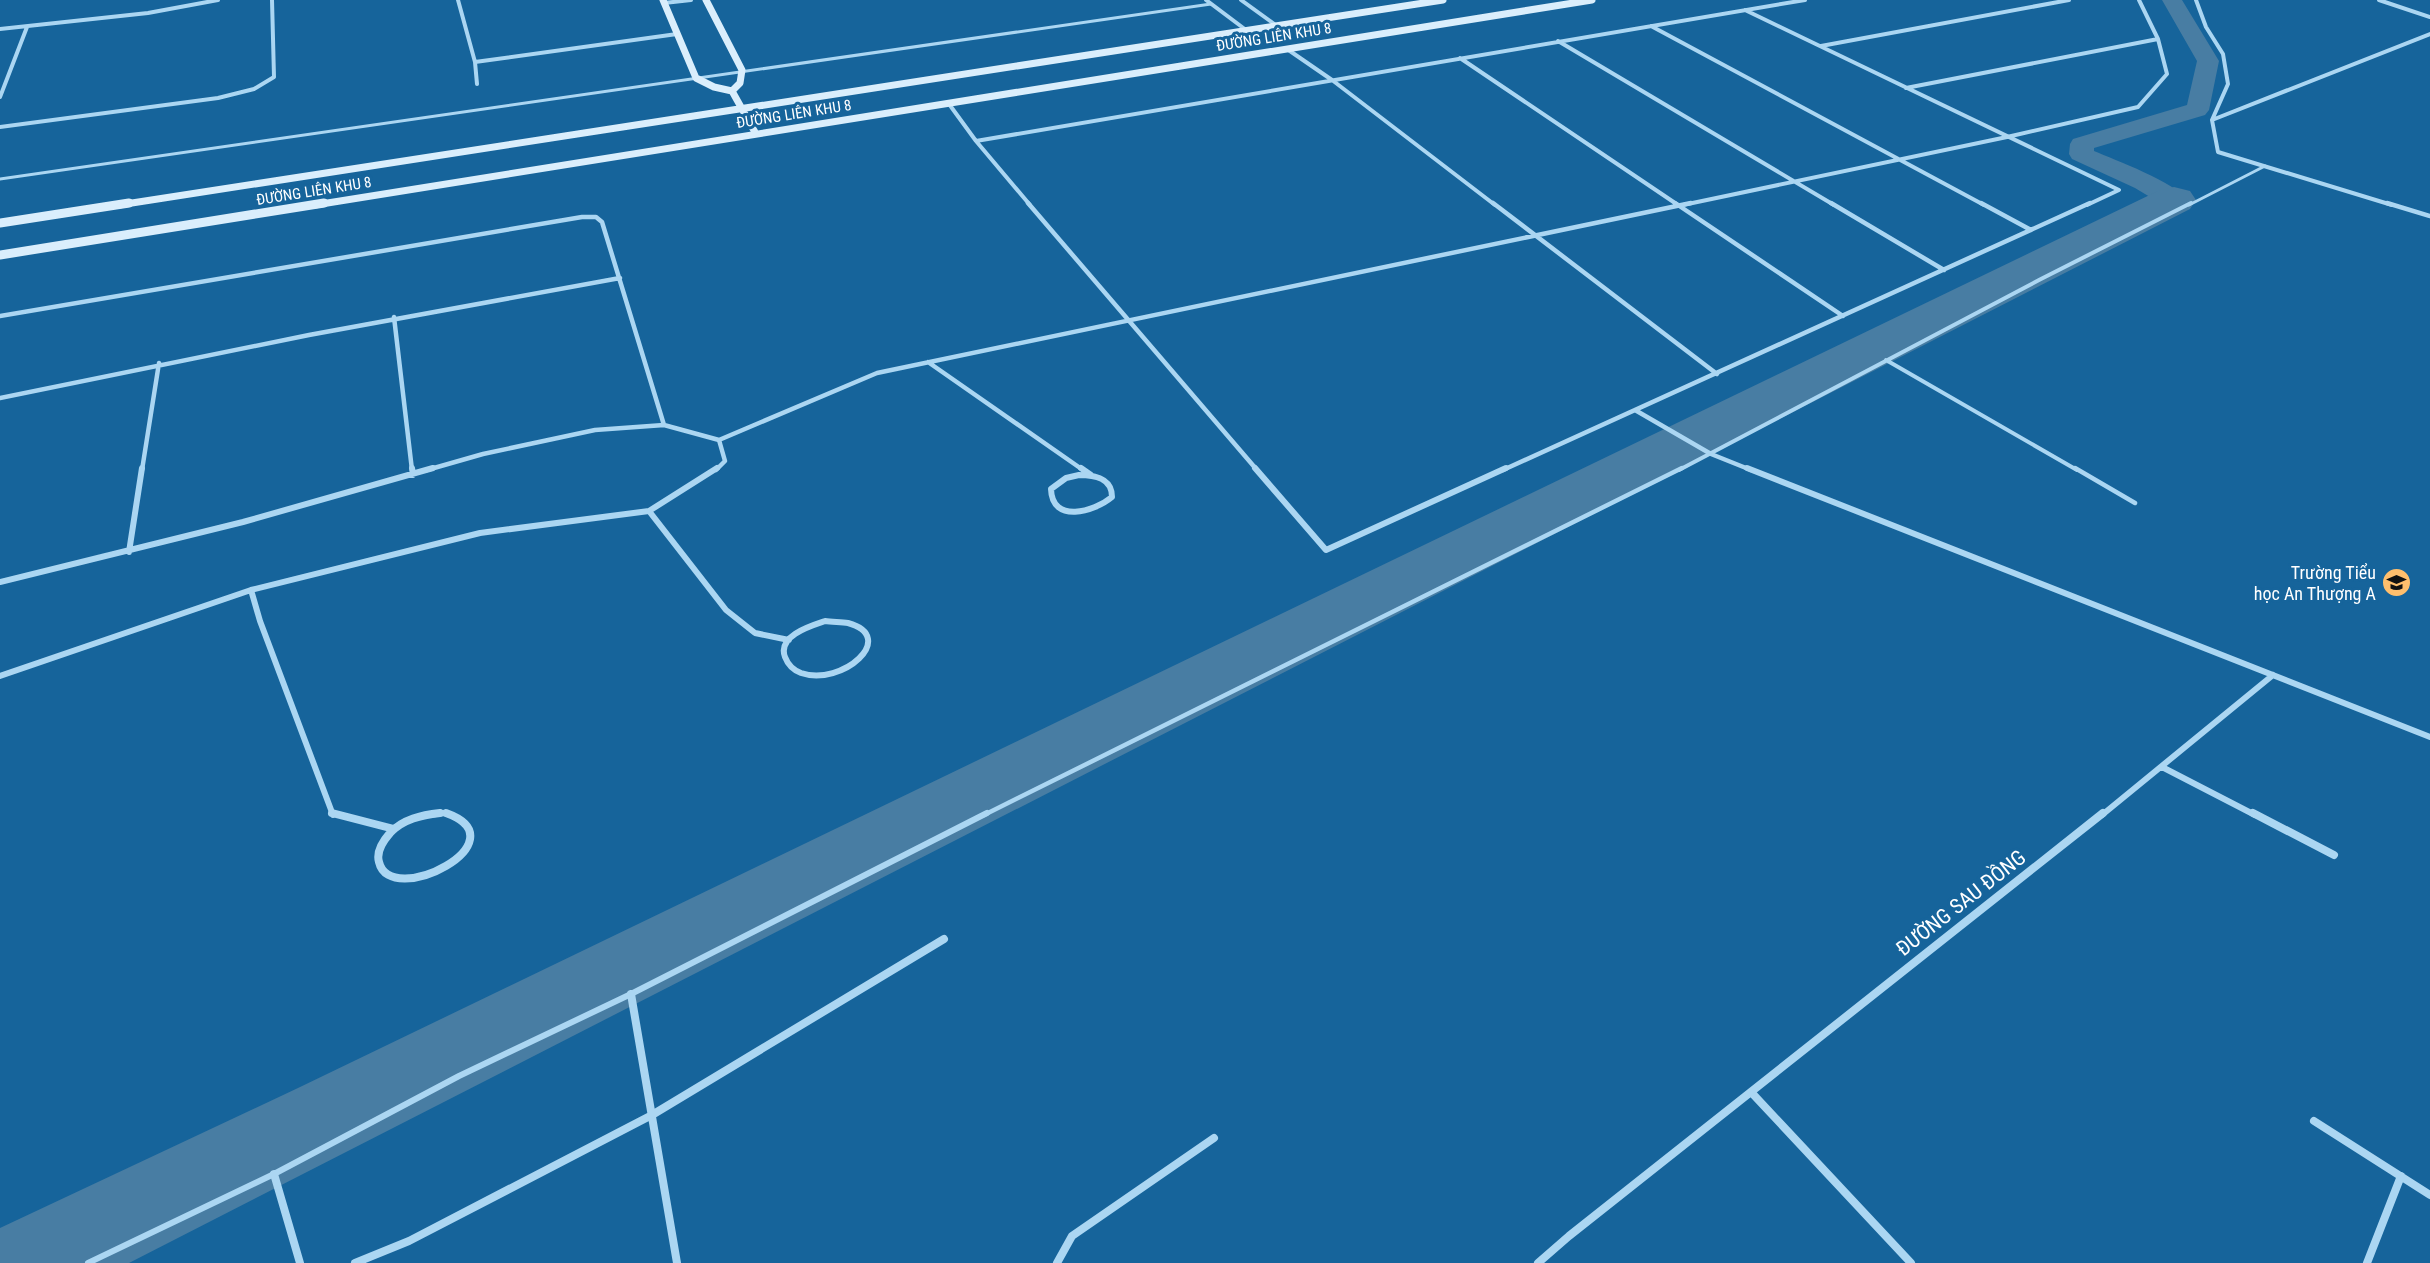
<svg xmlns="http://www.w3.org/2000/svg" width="2430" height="1263" font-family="'Roboto Condensed',sans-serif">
	<rect width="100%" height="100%" fill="#16649b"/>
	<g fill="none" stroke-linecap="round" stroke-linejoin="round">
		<path fill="#487da3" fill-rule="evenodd" d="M2162,0H2182L2219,61L2209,110L2205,115L2094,148V151C2115,160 2175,182 2187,200L2183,206L2174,208L2165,206L2135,188L2072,159L2069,154L2070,144L2073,139L2187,105L2197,61Z"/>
		<path fill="#487da3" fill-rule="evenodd" d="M2174,187L2190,191L2196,200L2190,209L129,1263H0V1228L298,1088L2158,191Z"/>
		<path stroke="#abd6f2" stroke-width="3" d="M0,179L1211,4
			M2189,205L2265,166"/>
		<path stroke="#abd6f2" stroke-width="4" d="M1886,360L2077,470
			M1679,470L2039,280L2191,203"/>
		<path stroke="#abd6f2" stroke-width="4.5" d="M2075,468L2135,503
			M984,815L1682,468"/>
		<path stroke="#abd6f2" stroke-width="6" d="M88,1263L274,1174L459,1076L631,994L987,813"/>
		<path stroke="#abd6f2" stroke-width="4" d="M458,0L475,62L677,34
			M1206,0L1246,30
			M1241,0L1277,26
			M2196,0L2206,27L2223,54L2228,84L2212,120L2218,152L2392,205
			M2379,0L2430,17
			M664,3L691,0
			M1745,10L2119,190L2087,205
			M1651,26L1984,205
			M0,29L148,13L218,0
			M1558,41L1834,205
			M1821,46L2069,0
			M1287,49L1332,80L1495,205
			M1460,58L1678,205
			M475,62L477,84
			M1906,88L2158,39
			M0,97L27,27
			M949,104L976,141L1030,205
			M2212,120L2430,34
			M0,127L218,98L254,89L274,77L272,0
			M976,141L1805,0
			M1683,205L2007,137L2138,107L2167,74L2158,39L2139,0"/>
		<path stroke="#abd6f2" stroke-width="4.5" d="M1028,203L1257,470
			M1493,203L1717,374
			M1675,203L1843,316
			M1831,203L1944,270
			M1981,203L2031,230
			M2387,203L2430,216
			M0,316L582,217H596L602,222L664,425
			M394,317L412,470
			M928,362L1083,470
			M0,398L309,335L620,278
			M1635,410L1711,454L1751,470
			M142,470L159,363
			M427,470L483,454L595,430L664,425L719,440L877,373L1691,203
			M716,470L725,461L719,440
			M1503,470L2090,203"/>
		<path stroke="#abd6f2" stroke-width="6" d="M412,468L413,475
			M1081,468L1091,475
			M1255,468L1326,550L1506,468
			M1747,468L2430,737
			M1079,475C1095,475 1112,478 1112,497C1094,512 1052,524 1051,489L1066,478Z
			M649,511L726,610L755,633L789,640
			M129,552L142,468
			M0,582L243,522L433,468
			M251,590L260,621L333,815
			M825,621C832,622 841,622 848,623C899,637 842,687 801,673C793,670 788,665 785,657C777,636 810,626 825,621Z
			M0,676L251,590L480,533L649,511L717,468
			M2162,767L2255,815
			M428,815L445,813L450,815
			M2102,815L2273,675"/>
		<path stroke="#abd6f2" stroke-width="8" d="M332,813L394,829
			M440,813C422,815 403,819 390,833C383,841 376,852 379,862C390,910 524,841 446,813
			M2253,813L2334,855
			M631,994L677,1263
			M1751,1092L1911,1263
			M2314,1121L2430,1195
			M274,1174L300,1263
			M355,1263L409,1241L652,1115L944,939
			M1057,1263L1072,1236L1214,1138
			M1538,1263L1569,1236L2103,813
			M2367,1263L2401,1176"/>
		<path stroke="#daeefc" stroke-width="7" d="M663,0L696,78L714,87L732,91L756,134
			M706,0L742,70L740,83L732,91
			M119,205L1443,0
			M315,205L1592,0"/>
		<path stroke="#daeefc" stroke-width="9" d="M0,223L129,203
			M0,255L324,203"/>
	</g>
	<defs>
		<symbol id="school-disc" viewBox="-11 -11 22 22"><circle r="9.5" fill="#ffbf6d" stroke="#16649b"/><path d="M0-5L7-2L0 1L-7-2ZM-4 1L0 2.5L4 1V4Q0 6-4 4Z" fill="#111"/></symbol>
	</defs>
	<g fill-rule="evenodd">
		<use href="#school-disc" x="2380" y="566" width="33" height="33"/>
	</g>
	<g text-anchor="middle" stroke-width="6" stroke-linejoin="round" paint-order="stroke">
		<g font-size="15" fill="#fff" stroke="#16649b">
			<text transform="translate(1274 37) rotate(-9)" y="5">ĐƯỜNG LIÊN KHU 8</text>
			<text transform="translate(794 114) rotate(-9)" y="5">ĐƯỜNG LIÊN KHU 8</text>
			<text transform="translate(314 191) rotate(-9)" y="5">ĐƯỜNG LIÊN KHU 8</text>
		</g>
		<g font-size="18" fill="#fff" stroke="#16649b" text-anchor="end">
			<text x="2376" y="579">Trường Tiểu<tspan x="2376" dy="21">học An Thượng A</tspan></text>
		</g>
		<g font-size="21" fill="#fff" stroke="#16649b">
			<text transform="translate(1961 903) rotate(-38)" y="7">ĐƯỜNG SAU ĐỒNG</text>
		</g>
	</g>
</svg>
